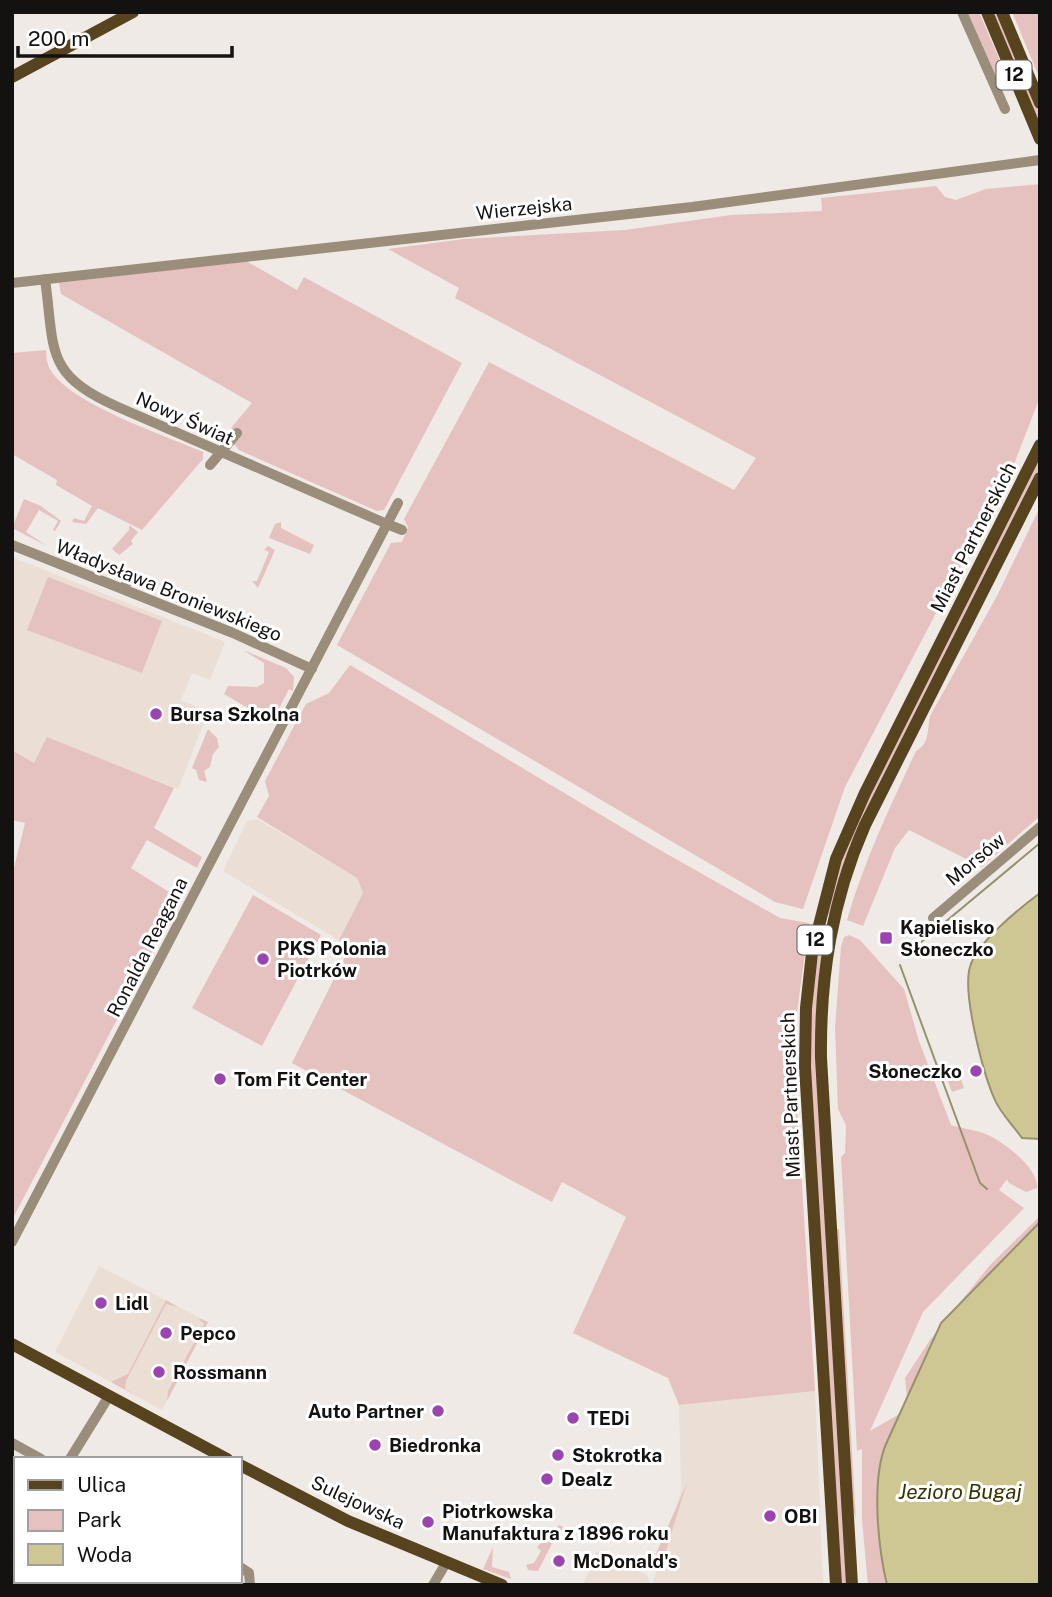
<svg xmlns="http://www.w3.org/2000/svg" width="1052" height="1597" font-family="'Public Sans',sans-serif">
	<rect width="100%" height="100%" fill="#efeae6"/>
	<path fill="#eaded5" d="M12,557L225,642L210,680L192,673L181,700L208,712L178,789L48,738L34,763L12,750Z
		M257,819L357,878L363,893L339,940L223,871L247,821Z
		M99,1266L208,1322L162,1410L55,1352Z
		M815,1391L823,1585H652L681,1491L679,1405Z
		M597,1551L614,1557L612,1561L647,1575L650,1585H583Z"/>
	<path fill="#e5c1c0" d="M967,12H979L1003,68L996,83Z
		M992,12H997L1040,114V127Z
		M1012,12H1040V79Z
		M1040,184V397L1014,464L845,787L803,909L775,902L337,645L391,543L402,542L408,527L404,519L489,362L734,490L756,458L455,298L459,288L388,249L464,239L625,230L731,215L822,211L821,198L936,186L945,197L956,200L986,189Z
		M246,261L297,290L304,277L462,363L384,510L377,511L239,450L233,443L241,436L231,428L252,403L61,294L59,283Z
		M46,350C46,358 47,364 51,371C73,405 164,435 203,452V459L142,530L98,508L86,524L72,522L74,518L84,521L92,506L56,485L57,480L12,454V353Z
		M1040,458V467L1029,491L836,888L829,914L826,913L840,862L864,805Z
		M24,499L41,506L61,521L55,531L53,530L58,521L39,510L26,532L47,546L12,528Z
		M1040,507V816L982,867L909,830L895,848L863,926L847,920C864,861 890,807 916,751C930,744 927,730 930,716L997,596Z
		M281,522V528L314,545L310,554L269,538L275,524Z
		M129,525L138,532L131,541L133,544L119,555L112,549L129,530Z
		M268,546L275,550L258,588L252,581H257L269,552L264,550Z
		M48,577L162,621L142,673L27,630Z
		M243,650L286,668L294,677L293,691L289,689L272,722L224,694L228,686L257,687L264,683V663Z
		M350,665L653,846L780,918L809,923L793,1042L815,1391L679,1405L668,1378L573,1333L626,1217L562,1182L552,1202L292,1063L349,949L339,940L363,893L357,878L257,817L269,796L265,781L302,711L306,704L329,693Z
		M208,729L217,738L219,747L213,754L210,767L204,771L207,782L199,780L196,770L192,768Z
		M47,737L174,788L154,828L202,857L197,868L147,840L131,868L180,899L12,1220V876L25,823L12,820V750L34,763Z
		M253,895L321,935L262,1046L192,1008Z
		M822,929L826,930L817,1004L848,1585H841L811,1071L812,995Z
		M849,935L860,940L904,989L919,1041L951,1125C963,1129 979,1130 990,1136C1006,1144 1039,1169 1037,1188L1026,1192L1009,1183L1007,1179L999,1190L1024,1208L923,1312L870,1431L908,1409L905,1378L930,1340L990,1265L1040,1216V1585H868L862,1520V1449L857,1451L841,1157L845,1153L846,1125L838,1109L835,1028L841,947L844,937Z
		M957,1067L964,1088L952,1092L944,1072Z
		M836,1229H839L856,1519L852,1507Z
		M166,1300L178,1307L166,1304L126,1381L125,1389L140,1398L111,1382L128,1374Z
		M198,1318L208,1322L167,1401L168,1391L204,1324Z
		M687,1483L663,1560L658,1562L655,1556Z
		M559,1525L566,1528L558,1532L538,1571L528,1570L526,1565L534,1563L541,1551L537,1547Z
		M493,1547L492,1567L509,1572L511,1579L483,1569Z"/>
	<path fill="#cfc793" stroke="#97916c" stroke-width="2" d="M1040,893V1139L1022,1138C1013,1125 1000,1113 994,1098C983,1072 962,993 970,967C976,943 1020,908 1040,893Z
		M1040,1222V1585H887C878,1547 871,1480 886,1444L941,1323Z"/>
	<g fill="none" stroke-linecap="round" stroke-linejoin="round">
		<path stroke="#97916c" stroke-width="2" d="M914,948L1040,843
			M900,965L980,1183L987,1189"/>
		<path stroke="#9a8e7b" stroke-width="10" d="M962,12L1005,109
			M12,283L692,207L1040,160
			M210,465L237,433
			M398,503L387,524L402,530
			M12,545L233,633L312,669
			M124,589L130,574
			M933,918L1040,827
			M12,1242L387,524L118,407C44,374 55,351 45,279
			M12,1443L41,1459
			M70,1459L109,1396
			M12,1553L16,1547
			M240,1567L249,1573L250,1585
			M140,1585L142,1581
			M433,1585L446,1563"/>
		<path stroke="#58431f" stroke-width="12" d="M987,12L1040,139
			M1002,12L1040,103
			M12,77L133,12
			M12,1344L227,1459
			M240,1465L348,1521L502,1585
			M836,1585L805,1067L806,1008L812,953L836,859L865,793L1040,445
			M852,1585L821,1058C820,976 832,900 865,825L1040,478"/>
	</g>
	<g fill="#9b44b1" stroke="#fff" stroke-width="2.5">
		<circle cx="156" cy="714" r="7"/>
		<rect x="879" y="931" width="14" height="14" rx="3.5"/>
		<circle cx="263" cy="959" r="7"/>
		<circle cx="976" cy="1071" r="7"/>
		<circle cx="220" cy="1079" r="7"/>
		<circle cx="101" cy="1303" r="7"/>
		<circle cx="166" cy="1333" r="7"/>
		<circle cx="159" cy="1372" r="7"/>
		<circle cx="438" cy="1411" r="7"/>
		<circle cx="573" cy="1418" r="7"/>
		<circle cx="375" cy="1445" r="7"/>
		<circle cx="558" cy="1455" r="7"/>
		<circle cx="547" cy="1479" r="7"/>
		<circle cx="770" cy="1516" r="7"/>
		<circle cx="428" cy="1522" r="7"/>
		<circle cx="559" cy="1561" r="7"/>
	</g>
	<g text-anchor="middle" stroke-width="6" stroke-linejoin="round" paint-order="stroke">
		<g fill="#fff" stroke="#5a5958" stroke-width="2">
			<rect x="996.5" y="60.5" width="35" height="29" rx="5"/>
			<rect x="797.5" y="925.5" width="35" height="29" rx="5"/>
		</g>
		<g font-size="18" font-weight="bold" fill="#141211">
			<text x="1014" y="81">12</text>
			<text x="815" y="946">12</text>
		</g>
		<g font-size="19" fill="#141211" stroke="#fff">
			<text transform="translate(524 208) rotate(-6)" y="7">Wierzejska</text>
			<text transform="translate(185 418) rotate(24)" y="7">Nowy Świat</text>
			<text transform="translate(973 537) rotate(-63)" y="7">Miast Partnerskich</text>
			<text transform="translate(169 590) rotate(22)" y="7">Władysława Broniewskiego</text>
			<text transform="translate(975 859) rotate(-40)" y="7">Morsów</text>
			<text transform="translate(147 947) rotate(-63)" y="7">Ronalda Reagana</text>
			<text transform="translate(790 1095) rotate(-92)" y="7">Miast Partnerskich</text>
			<text transform="translate(358 1502) rotate(25)" y="7">Sulejowska</text>
		</g>
		<g font-size="19" font-weight="bold" fill="#141211" stroke="#fff" text-anchor="start">
			<text x="170" y="721">Bursa Szkolna</text>
			<text x="900" y="934">Kąpielisko<tspan x="900" dy="22">Słoneczko</tspan></text>
			<text x="277" y="955">PKS Polonia<tspan x="277" dy="22">Piotrków</tspan></text>
			<text x="962" y="1078" text-anchor="end">Słoneczko</text>
			<text x="234" y="1086">Tom Fit Center</text>
			<text x="115" y="1310">Lidl</text>
			<text x="180" y="1340">Pepco</text>
			<text x="173" y="1379">Rossmann</text>
			<text x="424" y="1418" text-anchor="end">Auto Partner</text>
			<text x="587" y="1425">TEDi</text>
			<text x="389" y="1452">Biedronka</text>
			<text x="572" y="1462">Stokrotka</text>
			<text x="561" y="1486">Dealz</text>
			<text x="442" y="1518">Piotrkowska<tspan x="442" dy="22">Manufaktura z 1896 roku</tspan></text>
			<text x="784" y="1523">OBI</text>
			<text x="573" y="1568">McDonald's</text>
		</g>
		<g font-size="21" font-style="italic" fill="#373105" stroke="#fff">
			<text x="960" y="1499">Jezioro Bugaj</text>
		</g>
	</g>
	<rect width="1052" height="1597" fill="none" stroke="#141211" stroke-width="28"/>
	<rect x="14" y="1457" width="228" height="126" fill="#ffffff" stroke="#a1a0a0" stroke-width="2"/>
	<rect x="28" y="1480" width="35" height="10" fill="#58431f" stroke="#a1a0a0" stroke-width="2"/>
	<text x="77" y="1492" font-size="21" fill="#141211">Ulica</text>
	<rect x="28" y="1510" width="35" height="21" fill="#e5c1c0" stroke="#a1a0a0" stroke-width="2"/>
	<text x="77" y="1527" font-size="21" fill="#141211">Park</text>
	<rect x="28" y="1544" width="35" height="21" fill="#cfc793" stroke="#a1a0a0" stroke-width="2"/>
	<text x="77" y="1562" font-size="21" fill="#141211">Woda</text>
	<path d="M18 46v10h214v-10" fill="none" stroke="#141211" stroke-width="3.5"/>
	<text x="28" y="46" font-size="21" fill="#141211" stroke="#ffffff" stroke-width="5" paint-order="stroke">200 m</text>
</svg>
